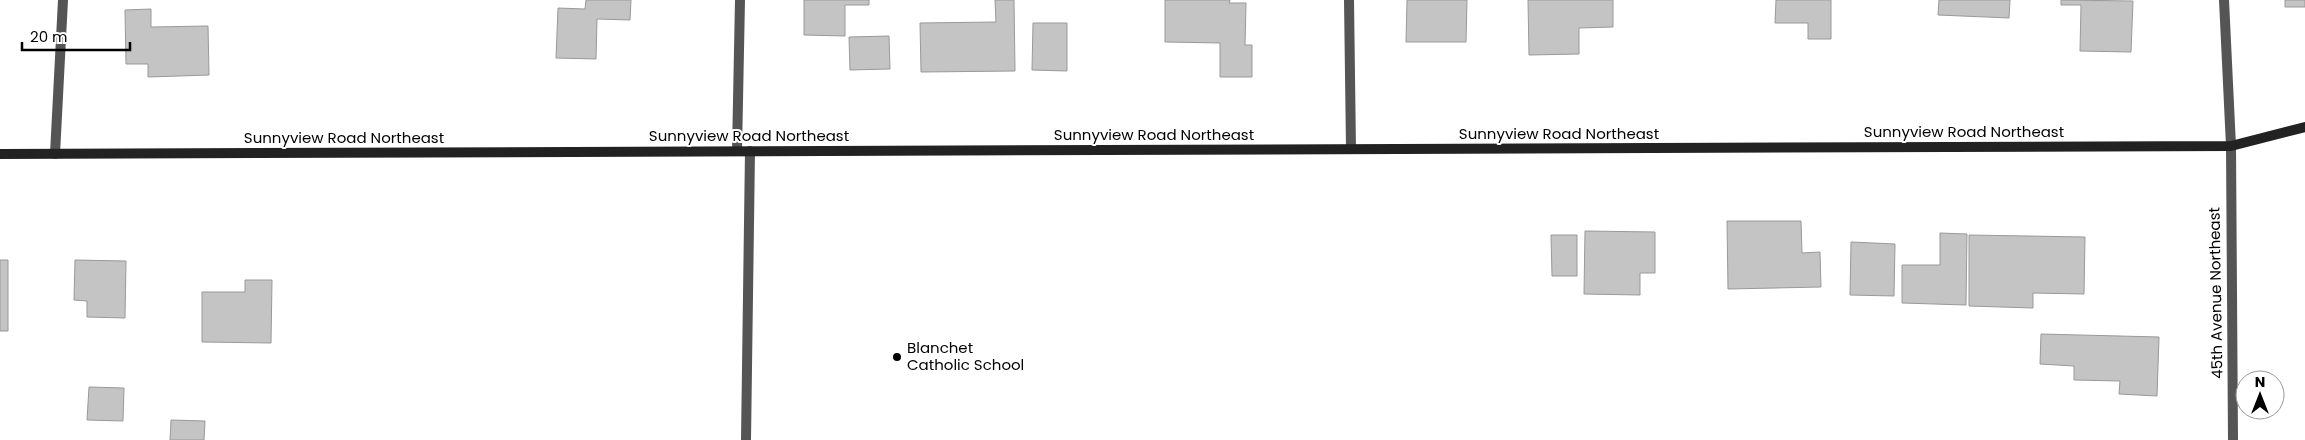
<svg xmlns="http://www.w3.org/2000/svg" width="2305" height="440" font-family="Poppins,sans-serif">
	<rect width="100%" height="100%" fill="#fff"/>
	<path fill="#c4c4c4" stroke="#999" d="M586,0H631L630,20L597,19L596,59L556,58L558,8L585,9Z
		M804,0H869V5H845V36L804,35Z
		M995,0H1014L1015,71L921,72L920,23L996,22Z
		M1165,0H1230L1229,3H1246L1245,45H1252V77H1220V43L1165,42Z
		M1407,0H1467L1466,42H1406Z
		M1528,0H1613V27L1579,28V54L1529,55Z
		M1776,0H1831V39H1808V23H1775Z
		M1939,0H2010L2009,18L1938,15Z
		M2061,0L2133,1L2131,52L2080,51L2081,5H2061Z
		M2285,0H2305V7H2285Z
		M151,9V27L208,26L209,75L148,77V64H126L125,10Z
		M1033,23H1067V71L1032,70Z
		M889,36L890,69L850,70L849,37Z
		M1727,221H1801L1802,253L1820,252L1821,287L1728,289Z
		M1585,231L1655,232V273H1640V295L1584,294Z
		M1940,233L1967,234L1966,305L1902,303V265H1940Z
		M1551,235H1577V276H1552Z
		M1969,235L2085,237L2084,294L2033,293V308L1969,306Z
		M1851,242L1895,244L1894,296L1850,295Z
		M0,260H8V331H0Z
		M75,260L126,261L125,318L87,317V301L74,300Z
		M245,280H272L271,343L202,342V292H245Z
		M2041,334L2159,337L2157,396L2119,394L2120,381L2074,380V366L2040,364Z
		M89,387L124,388L123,421L87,420Z
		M171,420L205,421L204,440H170Z"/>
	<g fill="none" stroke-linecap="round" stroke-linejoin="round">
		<path stroke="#555" stroke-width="10" d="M1349,0L1351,149
			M2224,0L2231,146
			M55,154L63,0
			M746,440L750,151"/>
		<path stroke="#555" stroke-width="10" d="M2231,146L2233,440
			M737,151L740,0"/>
		<path stroke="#222" stroke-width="10" d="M0,154L2231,146L2305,127"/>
	</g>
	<circle fill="#000" stroke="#fff" stroke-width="2" cx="897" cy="357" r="5"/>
	<g text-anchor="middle" stroke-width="4" stroke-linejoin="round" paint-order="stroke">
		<g font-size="15" fill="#000" stroke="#fff">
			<text x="1964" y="137">Sunnyview Road Northeast</text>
			<text x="1559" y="139">Sunnyview Road Northeast</text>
			<text x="1154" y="140">Sunnyview Road Northeast</text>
			<text x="749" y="141">Sunnyview Road Northeast</text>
			<text x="344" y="143">Sunnyview Road Northeast</text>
			<text transform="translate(2216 293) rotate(-91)" y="5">45th Avenue Northeast</text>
		</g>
		<g font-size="15" fill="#000" stroke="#fff" text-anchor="start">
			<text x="907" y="353">Blanchet<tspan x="907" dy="17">Catholic School</tspan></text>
		</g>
	</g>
	<g transform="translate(2260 395)"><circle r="24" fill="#ffffff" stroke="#999999"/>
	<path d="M0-4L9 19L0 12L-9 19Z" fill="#000000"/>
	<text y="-8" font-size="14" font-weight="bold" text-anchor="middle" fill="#000000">N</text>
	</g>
	<path d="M22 42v8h108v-8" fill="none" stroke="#000000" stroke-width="2.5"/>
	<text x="30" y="42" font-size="15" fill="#000000" stroke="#ffffff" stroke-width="4" paint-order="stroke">20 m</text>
</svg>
